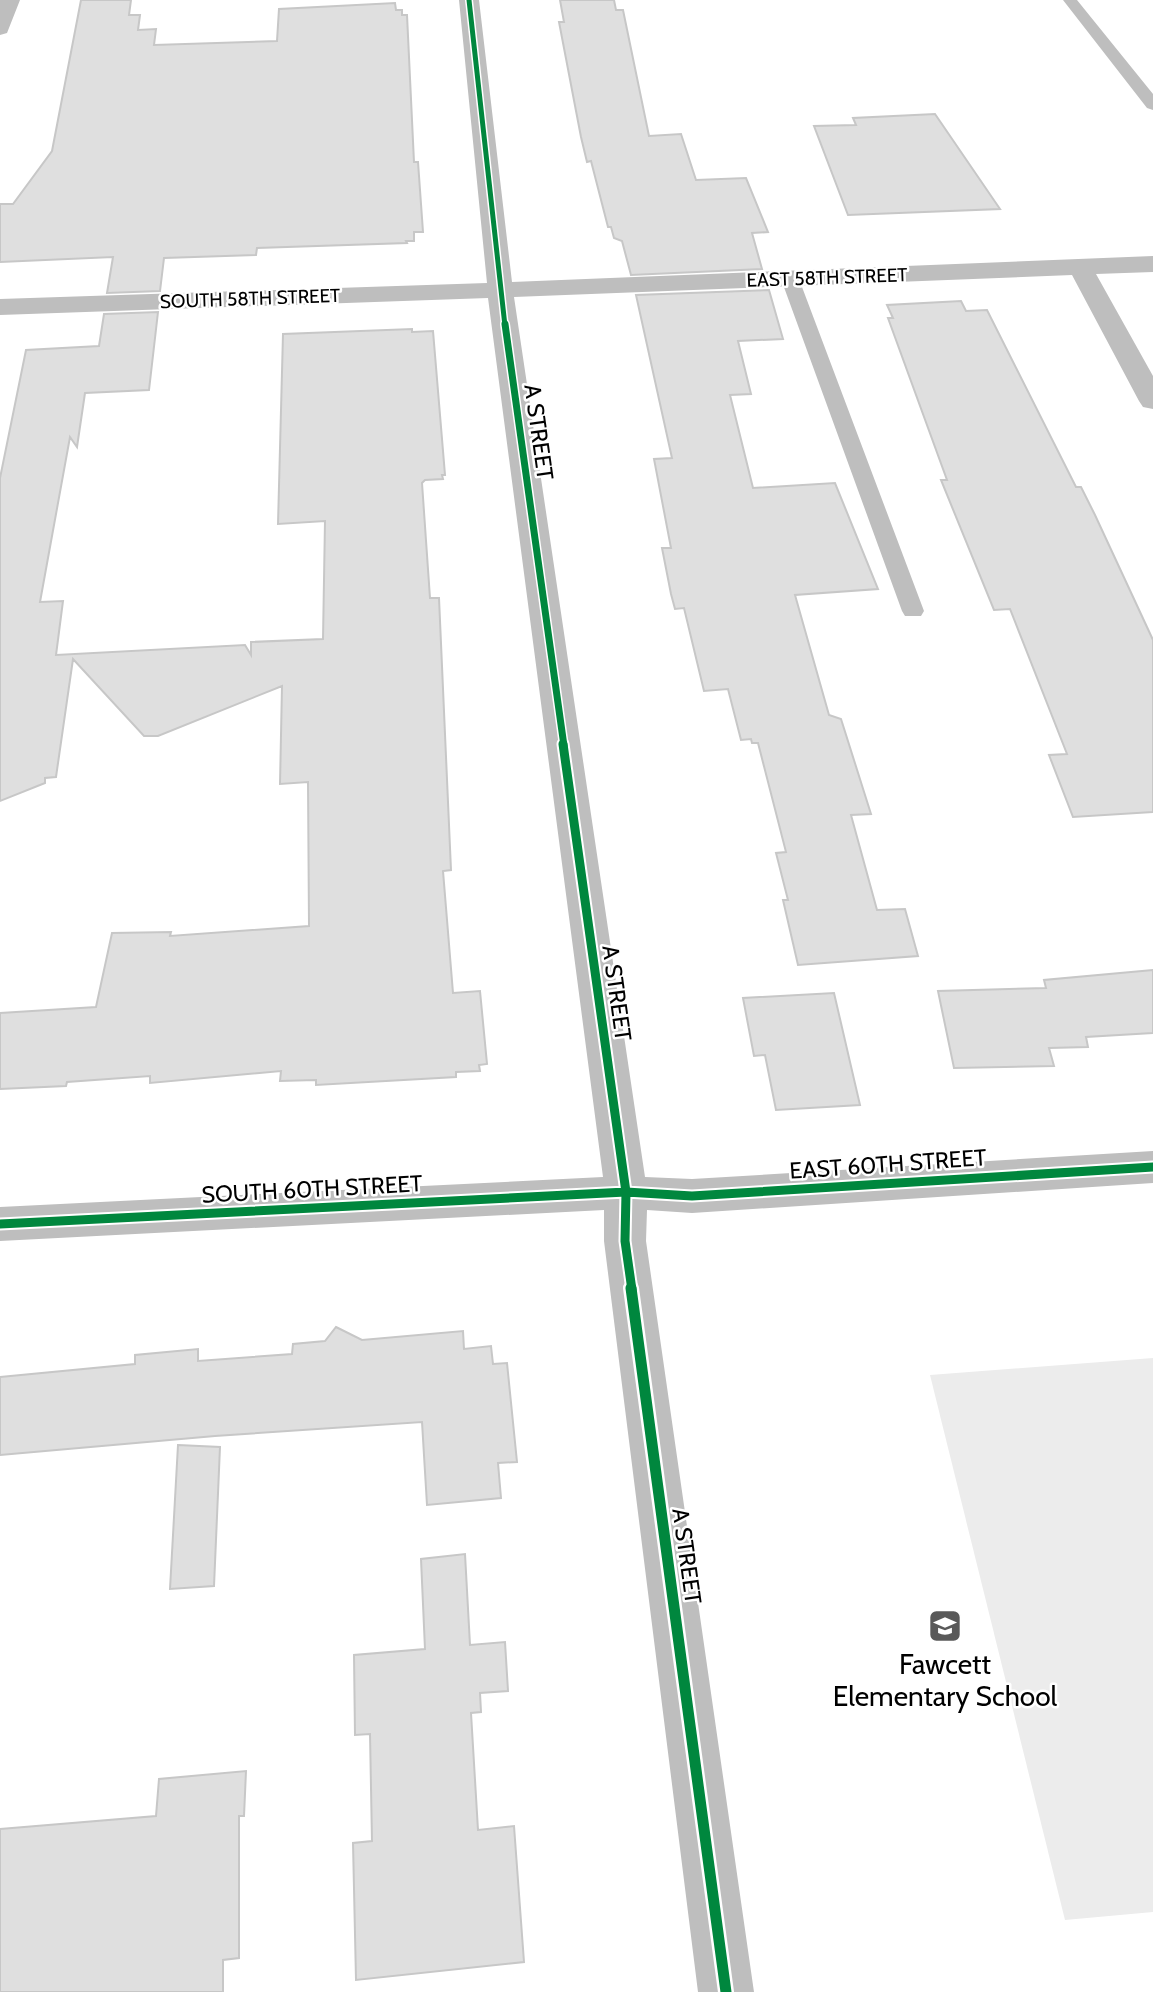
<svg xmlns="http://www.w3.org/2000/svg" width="1153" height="1992" font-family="Cabin,sans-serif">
	<rect width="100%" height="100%" fill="#fff"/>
	<path fill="#ececec" d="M1153,1358V1912L1065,1920L930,1375Z"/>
	<path fill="#dfdfdf" stroke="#c7c7c7" stroke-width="2" d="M81,0H131L129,15H140L138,30L156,29L154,45L277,41L279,9L395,3L396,10H402V15H407L414,162H418L423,232H414V241H406L407,243L257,248L256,255L164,258L160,291L107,293L113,257L0,262V204H13L52,151Z
		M560,0H614L616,10H623L649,136L681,134L696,180L746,178L768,232L752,233L762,269L631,275L622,241L614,238L611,227H608L591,161L587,162L581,137L559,22H564Z
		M935,114L1000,209L848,215L814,126L856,125L853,118Z
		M769,290L783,339L738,341L751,394L730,395L753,488L835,483L878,589L795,595L829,715L841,719L871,814L851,815L877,910L905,909L918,956L798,965L783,900H788L776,853L786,852L758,743H752L751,739L741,740L728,689L704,691L684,608L675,609L671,594L662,548H671L654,459L672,458L636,295Z
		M961,301L966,311L987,310L1076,487H1081L1095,515L1153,640V812L1073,817L1049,755L1067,754L1010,609L994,610L941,480H947L888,318H893L887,305Z
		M158,312L149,390L85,393L77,447L70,437L40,602L63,601L56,655L245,645L251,655V642L323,639L325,521L278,524L283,334L412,329V332L433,331L445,475H442L443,479L425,480L422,483L430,598H439L451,870L443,871L453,993L480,991L487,1064L479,1065L480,1071L456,1072V1077L316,1085V1080L280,1081L281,1071L150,1083V1076L67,1082L66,1086L0,1089V1013L96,1007L112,933L171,932L170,936L309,926L308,782L280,784L282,686L158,736H144L73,659L56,777L45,778V783L0,801V478L26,350L99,346L104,314Z
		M1153,970V1033L1086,1037L1088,1047L1049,1048L1054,1066L954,1068L938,991L1046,988L1044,980Z
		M834,993L860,1105L776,1110L765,1055L754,1056L743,998Z
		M336,1327L362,1340L463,1331L464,1349L491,1346L493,1364L507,1363L517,1462L498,1463L501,1498L427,1505L422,1422L215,1436L0,1455V1377L135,1364V1355L198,1349V1361L292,1354L293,1344L325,1341Z
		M178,1445L220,1447L214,1586L170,1589Z
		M465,1554L470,1645L505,1642L508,1691L480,1693L481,1712L471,1713L478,1830L514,1826L524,1962L356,1980L353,1843L372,1841L370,1734L355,1735L354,1655L425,1649L421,1559Z
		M246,1771L244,1816H239V1958L223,1960V1992H0V1829L156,1816L159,1779Z"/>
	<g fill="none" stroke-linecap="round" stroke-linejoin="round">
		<path fill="#bebebe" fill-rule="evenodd" d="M1063,0H1077L1153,94V110L1147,108Z
			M790,273L799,279L924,611L921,616H905L902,611L781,279Z"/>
		<path fill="#bebebe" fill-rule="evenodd" d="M0,0H20L7,33L0,35Z
			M459,0H479L512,282L1153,256V272L1096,274L1153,376V409L1143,407L1139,401L1072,275L514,297L645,1177L692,1179L1153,1151V1183L692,1213L647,1210L646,1241L754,1992H698L604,1241V1210L0,1241V1207L603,1177L488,298L0,315V299L487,283Z"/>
		<defs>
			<path id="cycleway-far3" d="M469,0L505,326"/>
			<path id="cycleway-far2" d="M505,324L564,746"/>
			<path id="cycleway-far1" d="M563,744L626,1192L625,1241L632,1290
				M0,1224L626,1192L692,1196L1153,1167"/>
			<path id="cycleway" d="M631,1288L726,1992"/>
		</defs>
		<use href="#cycleway-far3" stroke="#fff" stroke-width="8"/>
		<use href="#cycleway-far2" stroke="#fff" stroke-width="10"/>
		<use href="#cycleway-far1" stroke="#fff" stroke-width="13"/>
		<use href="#cycleway" stroke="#fff" stroke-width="16"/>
		<use href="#cycleway-far3" stroke="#00873e" stroke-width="5"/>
		<use href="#cycleway-far2" stroke="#00873e" stroke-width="7"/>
		<use href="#cycleway-far1" stroke="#00873e" stroke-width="9"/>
		<use href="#cycleway" stroke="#00873e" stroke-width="11"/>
	</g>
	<defs>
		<symbol id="school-square" viewBox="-11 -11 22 22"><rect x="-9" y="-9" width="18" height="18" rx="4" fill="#595959" stroke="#fff"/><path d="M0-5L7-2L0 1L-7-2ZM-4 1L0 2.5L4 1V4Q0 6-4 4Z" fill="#fff"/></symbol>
	</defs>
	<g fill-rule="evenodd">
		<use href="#school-square" x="926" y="1607" width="38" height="38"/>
	</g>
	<g text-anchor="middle" stroke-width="5" stroke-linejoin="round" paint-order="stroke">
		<g font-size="19" fill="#000" stroke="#fff">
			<text transform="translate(827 277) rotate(-2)" y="7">EAST 58TH STREET</text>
			<text transform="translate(250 298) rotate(-2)" y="7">SOUTH 58TH STREET</text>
		</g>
		<g font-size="23" fill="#000" stroke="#fff">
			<text transform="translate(539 432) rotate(82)" y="8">A STREET</text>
			<text transform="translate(617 993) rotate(82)" y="8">A STREET</text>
			<text transform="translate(888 1164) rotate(-4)" y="8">EAST 60TH STREET</text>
			<text transform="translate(312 1189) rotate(-3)" y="8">SOUTH 60TH STREET</text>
			<text transform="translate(687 1556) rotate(82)" y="8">A STREET</text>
		</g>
		<g font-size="28" fill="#000" stroke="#fff">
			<text x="945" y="1674">Fawcett<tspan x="945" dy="32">Elementary School</tspan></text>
		</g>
	</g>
</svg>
